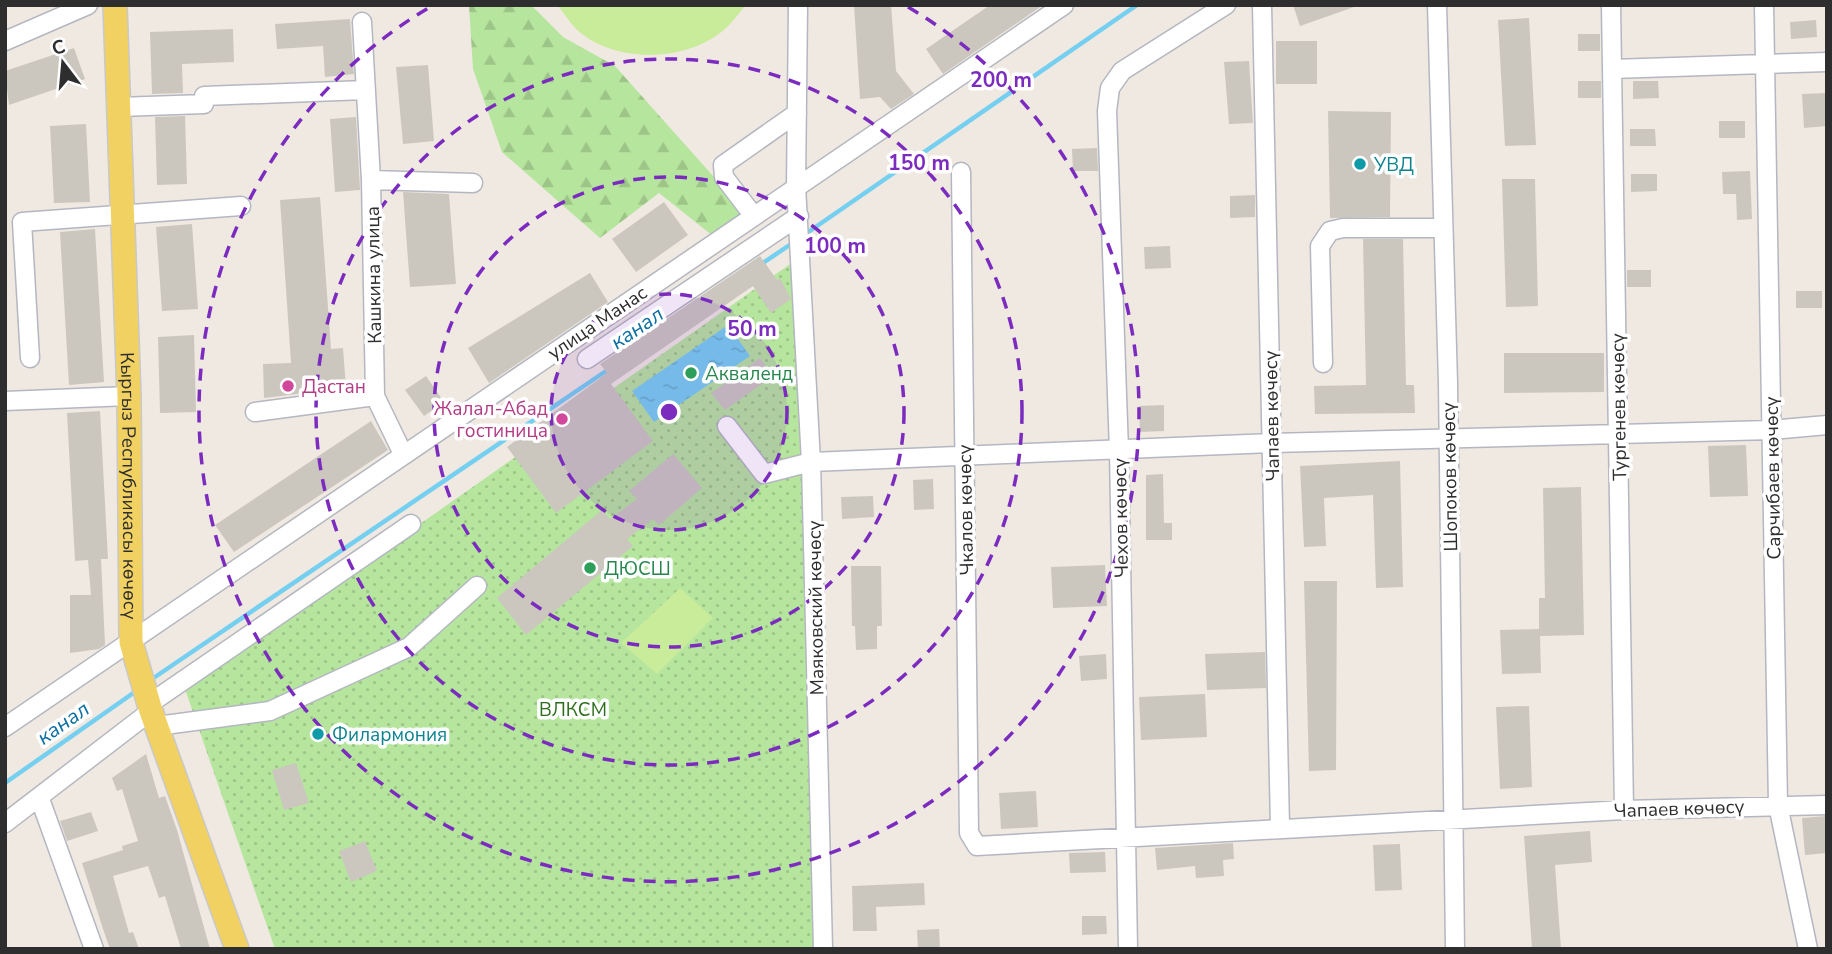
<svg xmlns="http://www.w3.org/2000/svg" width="1832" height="954" font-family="'Nunito Sans',sans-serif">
	<defs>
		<pattern id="forest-firs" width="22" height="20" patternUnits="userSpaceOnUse" patternTransform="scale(1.75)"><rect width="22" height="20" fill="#b6e59e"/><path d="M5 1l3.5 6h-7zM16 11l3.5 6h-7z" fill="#9dc588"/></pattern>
		<pattern id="park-dots" width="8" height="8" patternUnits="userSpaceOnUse" patternTransform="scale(1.75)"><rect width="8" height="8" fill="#b6e59e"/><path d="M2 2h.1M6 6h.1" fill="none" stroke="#9dc588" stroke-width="1.8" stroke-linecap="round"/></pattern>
		<pattern id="water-ripples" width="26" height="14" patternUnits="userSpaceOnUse" patternTransform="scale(1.75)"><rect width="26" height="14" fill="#75cff0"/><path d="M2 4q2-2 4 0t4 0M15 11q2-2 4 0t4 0" fill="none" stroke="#66b2ce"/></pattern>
	</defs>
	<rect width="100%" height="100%" fill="#efe9e1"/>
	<path fill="url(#forest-firs)" d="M469,5H531L563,37L615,66L746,213L713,236L659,193L600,238L502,152L473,69Z"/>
	<path fill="url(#park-dots)" d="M796,260L811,521L815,949H275L185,689Z"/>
	<path fill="#c9ec9a" d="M557,5H746C738,14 730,26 720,33C684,61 619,63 582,34C572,27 565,14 557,5Z
		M680,588L713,618L657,674L621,643Z"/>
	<path fill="url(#water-ripples)" d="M728,325L750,356L654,422L632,391Z"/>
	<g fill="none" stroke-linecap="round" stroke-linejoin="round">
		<path stroke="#75cff0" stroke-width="4.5" d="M804,235L1137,5
			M760,265L794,242
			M155,677L609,369
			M5,783L139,689"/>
	</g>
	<path fill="#cbc7bf" d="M854,5H891L896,71L914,94L891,109L880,97L860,99Z
		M990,5H1043L943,74L926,49Z
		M1293,5H1354V7L1300,26Z
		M1529,18L1536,145L1505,146L1498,20Z
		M350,19L354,74L325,77L323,46L277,49L275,24Z
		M1816,20L1817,37L1791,39L1790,22Z
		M233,29L234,62L182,64L183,93L152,94L150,32Z
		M1578,34H1600V51H1578Z
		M1276,41H1317V84H1276Z
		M74,48L85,79L9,105L5,71Z
		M1249,61L1253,123L1229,124L1224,62Z
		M428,65L434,141L403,144L396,67Z
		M1578,81H1601V98H1578Z
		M1633,81H1658L1659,98L1633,99Z
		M1827,93V126L1804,128L1802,94Z
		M1328,111L1391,112L1390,217L1330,218Z
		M185,116L187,184L157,185L155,117Z
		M356,117L360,190L335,192L330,119Z
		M1719,121H1745V138H1719Z
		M86,124L90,202L54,203L50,126Z
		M1630,129H1655L1656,146H1630Z
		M1097,148L1098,171H1073L1072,149Z
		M1750,171L1752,219L1737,220L1736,194H1723L1722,172Z
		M1631,174H1657V191L1631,192Z
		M1502,179H1535L1538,306L1506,307Z
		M403,192L449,194L456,284L410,287Z
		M1255,195V217L1230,218V196Z
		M320,197L331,349L343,348L346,388L264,398L263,364L291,363L280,200Z
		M664,202L688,235L636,272L612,239Z
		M192,224L198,309L162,311L156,227Z
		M95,229L104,382L69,385L60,232Z
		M1363,239H1403L1406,385H1414L1415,413L1315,414L1314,386L1366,385Z
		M1170,246L1171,268L1145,269L1144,247Z
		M760,256L777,280L780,278L791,299L771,313L753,286L611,384L653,441L556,513L507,447L607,373L600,364Z
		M1627,270H1651V287H1627Z
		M590,273L608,302L489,383L468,348Z
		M1796,291H1822V308H1796Z
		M194,335L196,412L160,413L158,337Z
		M1504,353H1604V392L1504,393Z
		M760,358L773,376L725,410L711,393Z
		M426,376L444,402L424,416L405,390Z
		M1164,405V431L1140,432L1139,406Z
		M100,411L108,559H101L105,645L99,649L70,653V595H91L88,560L75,561L67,413Z
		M371,421L388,450L234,552L215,525Z
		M1746,445L1748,496L1710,497L1708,446Z
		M673,454L702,488L659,525L653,519L627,539L633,546L526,635L497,598L602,510L610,519L637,499L629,491Z
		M1400,461L1403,587L1376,588L1373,495L1324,498L1326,546L1304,547L1300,466Z
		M1163,474L1164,523H1172V540H1146V475Z
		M933,479L934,509L914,510L913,480Z
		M1581,487L1584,635L1540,636L1541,673L1502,674L1500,630L1539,629V598H1545L1543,488Z
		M873,496L874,517L842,519L841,497Z
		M1105,565L1107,606L1053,608L1051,567Z
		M851,566H881L882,626H877V649L856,650L855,626H852Z
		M1304,581H1337L1336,770L1309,771Z
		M1265,652L1266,688L1207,690L1205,654Z
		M1106,654L1107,679L1081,681L1079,656Z
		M1205,694L1207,737L1141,740L1139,697Z
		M1529,706L1532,787L1500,789L1496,707Z
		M146,754L159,798L165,796L177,830L210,949H181L165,896L159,898L148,866L113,876L129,933L133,932L139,949H110L103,929L82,863L123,850L122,846L138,841L122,789L117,791L112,778Z
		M296,763L309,803L284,810L272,770Z
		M1036,791L1038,827L1001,829L999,793Z
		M91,812L98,831L67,841L60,821Z
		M1827,816V853L1805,855L1802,818Z
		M1590,831L1592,862L1555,865L1561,949H1532L1524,836Z
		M365,841L377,871L351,882L339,851Z
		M1233,843L1234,859L1223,860L1224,876L1196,878L1195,866L1157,870L1155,848Z
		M1400,844L1402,890L1375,891L1373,845Z
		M1105,852L1106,872L1070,873L1069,853Z
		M924,883L925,905L876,907L877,931H853L852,886Z
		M1082,916H1106L1107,934L1082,935Z
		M939,929L940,949H918L917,930Z"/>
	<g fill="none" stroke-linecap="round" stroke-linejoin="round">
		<defs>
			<path id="minor" d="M798,5L796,186L811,462L823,949
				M1262,5L1280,827
				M1437,5L1448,383L1455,949
				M1611,5L1624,810
				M1764,5L1778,805L1808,949
				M362,22L371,180L375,396L403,454
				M5,41L88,5
				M1612,69L1827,62
				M119,107L204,104V96L365,90
				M961,172L969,833L977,846L1624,810L1827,805
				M371,180L473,183
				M753,215L724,177L723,165L797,113
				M30,358L22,222L241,206
				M587,359L799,216
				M1323,363L1320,246L1330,231L1343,228H1443
				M5,401L129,396
				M255,412L375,396
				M727,426L764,474L811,462L1272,443L1771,430L1827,425
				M149,704L411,524
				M157,726L270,711L409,647L477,586
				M5,727L1064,5
				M40,799L94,949
				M5,823L151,711
				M1128,949L1119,451L1107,111L1110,88L1122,71L1226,5"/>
			<g id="major">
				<path id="s1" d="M115,5L129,396L131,642L151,711L237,949"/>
			</g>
		</defs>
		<use href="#minor" stroke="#b4b7c1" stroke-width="21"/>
		<use href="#major" stroke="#c9c9c9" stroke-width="26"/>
		<use href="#minor" stroke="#fff" stroke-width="18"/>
		<use href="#major" stroke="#f2d163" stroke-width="23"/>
	</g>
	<circle cx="669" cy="412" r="118" fill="#7b2cbf" fill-opacity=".12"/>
	<g fill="none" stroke="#7b2cbf" stroke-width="3.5" stroke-dasharray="12 9">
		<circle cx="669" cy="412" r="118"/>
		<circle cx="669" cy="412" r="235"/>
		<circle cx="669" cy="412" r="353"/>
		<path d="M908 7A470 470 0 1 1 430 7"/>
	</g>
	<g fill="#0f9aa8" stroke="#fff" stroke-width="2.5">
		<circle cx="1360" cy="164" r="7"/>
		<circle cx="318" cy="734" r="7"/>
	</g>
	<g fill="#2e9e5b" stroke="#fff" stroke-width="2.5">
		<circle cx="691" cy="373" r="7"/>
		<circle cx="590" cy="568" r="7"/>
	</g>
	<g fill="#d1479c" stroke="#fff" stroke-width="2.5">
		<circle cx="288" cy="386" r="7"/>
		<circle cx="562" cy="419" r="7"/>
	</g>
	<g text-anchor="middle" stroke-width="7" stroke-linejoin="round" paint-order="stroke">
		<g font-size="19" fill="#0d838f" stroke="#fff" text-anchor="start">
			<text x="1374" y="171">УВД</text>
			<text x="332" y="741">Филармония</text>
		</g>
		<g font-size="19" fill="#2e2e2e" stroke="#fff">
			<text transform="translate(373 275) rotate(-91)" y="7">Кашкина улица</text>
			<text transform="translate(597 322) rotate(-34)" y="7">улица Манас</text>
			<text transform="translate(1618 407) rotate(-91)" y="7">Тургенев көчөсү</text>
			<text transform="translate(1271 416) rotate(-91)" y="7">Чапаев көчөсү</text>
			<text transform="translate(1449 477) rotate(-91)" y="7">Шопоков көчөсү</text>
			<text transform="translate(1772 478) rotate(-91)" y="7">Сарчибаев көчөсү</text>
			<text dy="7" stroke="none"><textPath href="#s1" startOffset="481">Кыргыз Республикасы көчөсү</textPath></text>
			<text transform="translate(965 510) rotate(-91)" y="7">Чкалов көчөсү</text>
			<text transform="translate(1120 518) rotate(-91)" y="7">Чехов көчөсү</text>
			<text transform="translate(815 608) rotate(-91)" y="7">Маяковский көчөсү</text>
			<text transform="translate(1679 808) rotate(-2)" y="7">Чапаев көчөсү</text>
		</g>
		<g font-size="19" fill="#27864d" stroke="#fff" text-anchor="start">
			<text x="705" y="380">Акваленд</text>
			<text x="604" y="575">ДЮСШ</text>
		</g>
		<g font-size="19" fill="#b23c85" stroke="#fff" text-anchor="start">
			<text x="302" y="393">Дастан</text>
			<text x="548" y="415" text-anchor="end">Жалал-Абад<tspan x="548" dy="22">гостиница</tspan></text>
		</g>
		<g font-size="19" fill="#2c6e1b" stroke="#fff">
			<text x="573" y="716">ВЛКСМ</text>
		</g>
		<g font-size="21" font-style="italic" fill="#0d6fa3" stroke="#fff">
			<text transform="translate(637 328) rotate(-34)" y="7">канал</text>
			<text transform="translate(63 723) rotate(-35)" y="7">канал</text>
		</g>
	</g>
	<circle cx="669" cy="412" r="10" fill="#7b2cbf" stroke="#fff" stroke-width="3.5"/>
	<g font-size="21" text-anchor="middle" font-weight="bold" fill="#7b2cbf" stroke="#fff" stroke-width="7" stroke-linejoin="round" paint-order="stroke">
		<text x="1001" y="87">200 m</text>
		<text x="919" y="170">150 m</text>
		<text x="835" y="253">100 m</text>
		<text x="752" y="336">50 m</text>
	</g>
	<rect width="1832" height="954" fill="none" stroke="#2e2e2e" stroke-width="14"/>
	<g transform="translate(63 63) rotate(344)" stroke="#ffffff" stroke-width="5" paint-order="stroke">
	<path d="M0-5L12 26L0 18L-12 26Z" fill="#2e2e2e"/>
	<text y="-10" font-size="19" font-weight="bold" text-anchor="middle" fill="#2e2e2e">С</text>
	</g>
</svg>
